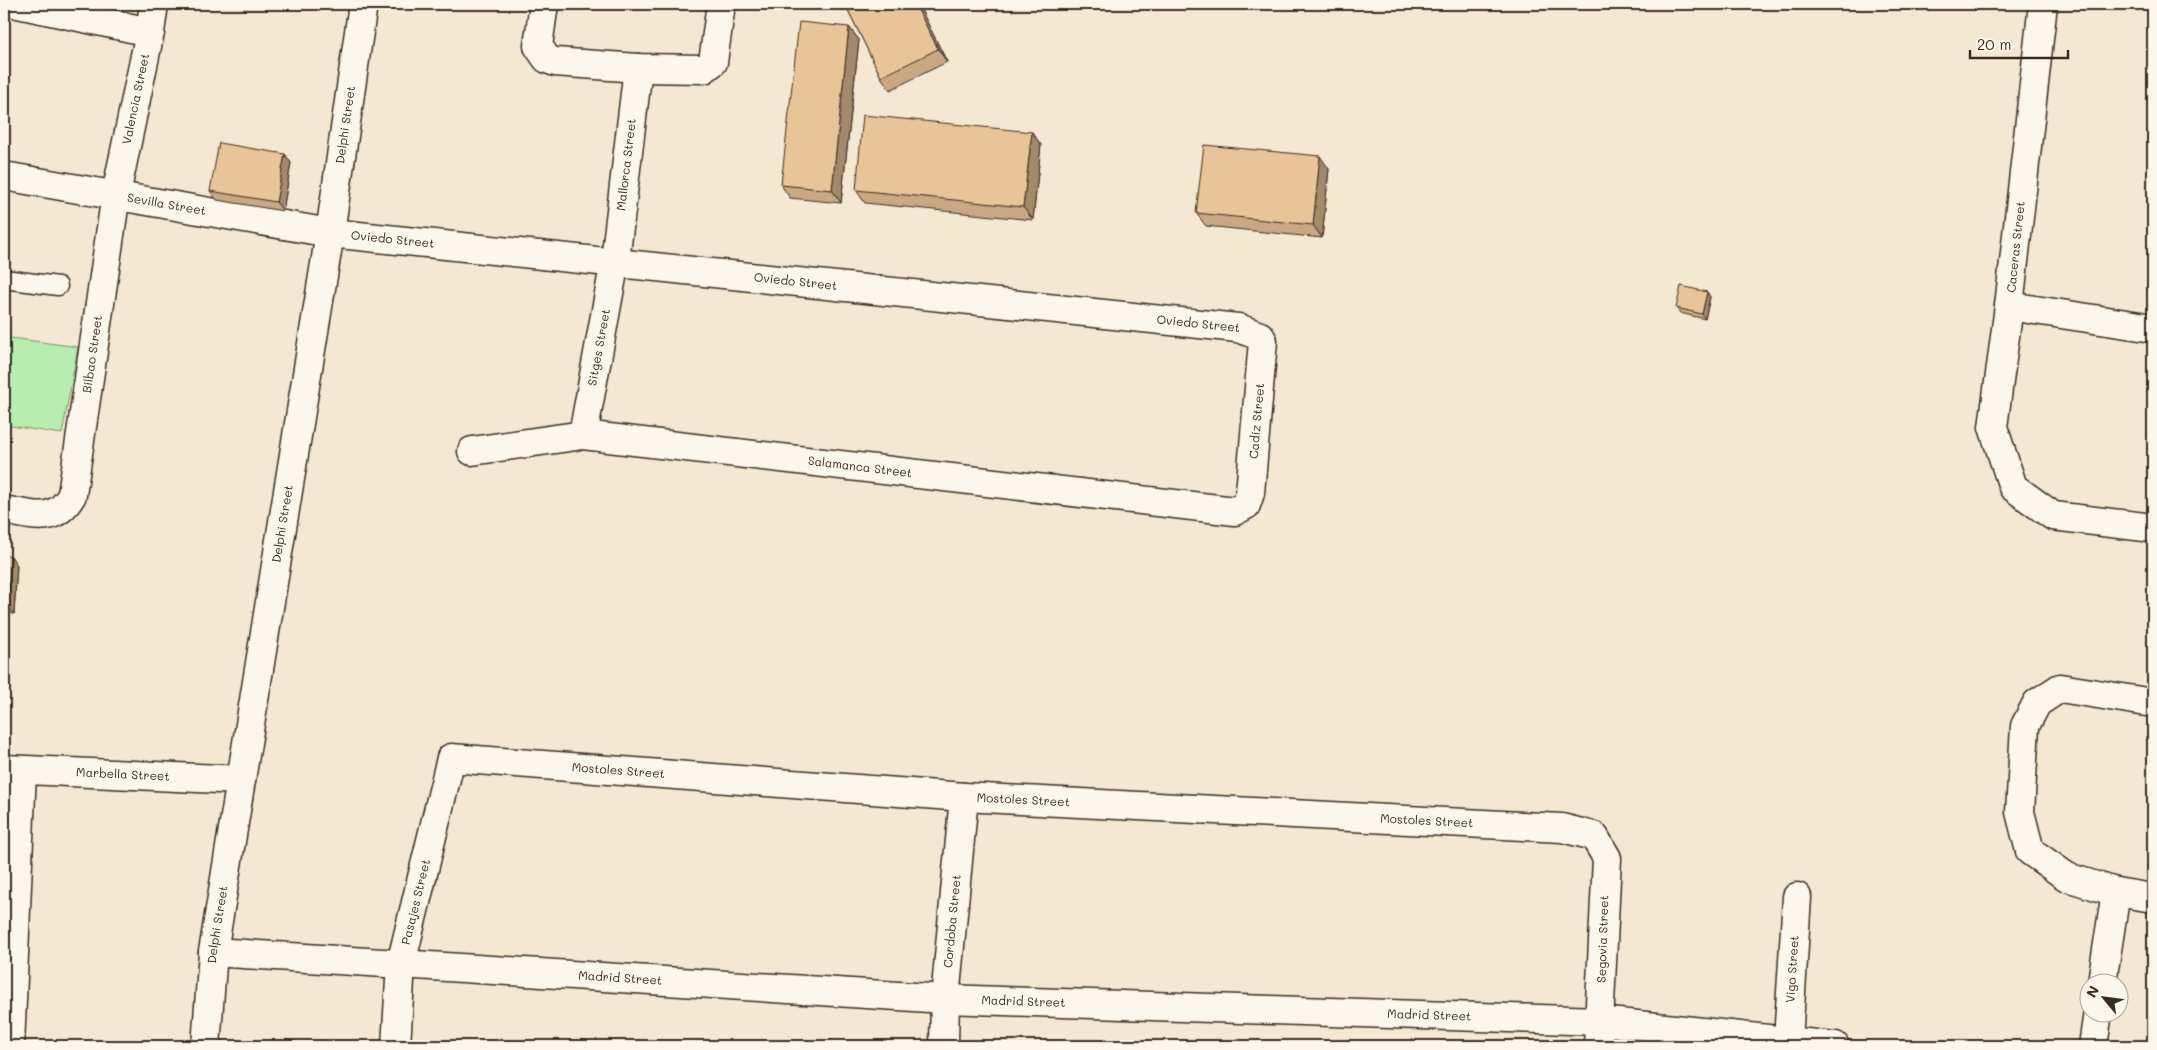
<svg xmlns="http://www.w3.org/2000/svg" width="2157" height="1050" font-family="Mali,sans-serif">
	<rect width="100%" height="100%" fill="#f5e8d3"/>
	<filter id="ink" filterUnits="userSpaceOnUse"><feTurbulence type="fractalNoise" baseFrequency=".02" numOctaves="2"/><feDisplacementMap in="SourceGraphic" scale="10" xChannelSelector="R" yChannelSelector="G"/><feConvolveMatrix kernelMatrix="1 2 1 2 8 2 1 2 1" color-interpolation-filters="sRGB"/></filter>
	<g filter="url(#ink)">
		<path fill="#b7eeb0" stroke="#798c67" d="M4,337L78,347L62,434L4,425Z"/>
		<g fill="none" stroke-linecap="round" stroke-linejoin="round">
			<defs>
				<path id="lane" d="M4,279L58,286"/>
				<g id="street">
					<path d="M18,4L150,32"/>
					<path d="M544,4L538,46L547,59L555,62L638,68L704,69L713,62L721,4"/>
					<path d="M2043,4L2009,306L1993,427L2013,487L2053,516L2153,528"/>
					<path id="s1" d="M4,176L330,233L1238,328L1260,336L1263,341L1250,493L1246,505L1235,511L583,435L472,451"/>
					<path d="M2009,306L2153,328"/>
					<path id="s2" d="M583,435L615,261L638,68"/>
					<path id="s3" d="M4,510C32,515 55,525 72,495L116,194L150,32L154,4"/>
					<path d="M2153,703L2060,688L2037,703L2025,726L2020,812L2030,851L2067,877L2116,892L2153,898"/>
					<path id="s4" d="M5,769L241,780"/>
					<path id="s5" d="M213,952L945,999L1600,1021L1835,1046"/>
					<path d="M2102,982L2116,892"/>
					<path id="s6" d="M1788,1040L1797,897"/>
					<path d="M10,1046L22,771"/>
					<path id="s7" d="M206,1046L213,952L330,233L363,4"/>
					<path id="s8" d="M396,1046L401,964L451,758L964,797L1562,828L1594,836L1607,858L1598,1046"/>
					<path id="s9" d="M944,1046L945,999L964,797"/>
					<path d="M2093,1046L2098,1012"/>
				</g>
			</defs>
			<use href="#lane" stroke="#3b2a1e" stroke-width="21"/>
			<use href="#street" stroke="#3b2a1e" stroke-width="31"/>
			<use href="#lane" stroke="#fbf7ec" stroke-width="18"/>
			<use href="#street" stroke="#fbf7ec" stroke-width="28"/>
		</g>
		<path fill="#c8a984" stroke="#3b2a1e" d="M845,4H918L947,62L890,90L881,77Z
			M849,27L859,40L841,203L790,198L781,185Z
			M1032,132L1041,145L1033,220L865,203L856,190Z
			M285,154L291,163L283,211L217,200L210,191Z
			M1329,169L1322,238L1206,226L1196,213Z
			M1707,292L1710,297L1705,319L1680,313L1676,308Z
			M4,556L17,565L14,614L4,613Z"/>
		<path fill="#a28a6b" stroke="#3b2a1e" d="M915,4H918L947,62L938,49Z
			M849,27L859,40L841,203L832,190Z
			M1032,132L1041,145L1033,220L1023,207Z
			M285,154L291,163L283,211L276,202Z
			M1320,156L1329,169L1322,238L1313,225Z
			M1707,292L1710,297L1705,319L1702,314Z
			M11,556L17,565L14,614L7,605Z"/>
		<path fill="#e8c599" stroke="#3b2a1e" d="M845,4H915L938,49L881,77Z
			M799,22L849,27L832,190L781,185Z
			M863,115L1032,132L1023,207L856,190Z
			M219,143L285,154L276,202L210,191Z
			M1204,145L1320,156L1313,225L1196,213Z
			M1681,286L1707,292L1702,314L1676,308Z
			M4,556H11L7,605L4,604Z"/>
	</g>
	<g text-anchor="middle" stroke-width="5" stroke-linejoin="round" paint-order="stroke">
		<g font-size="12" fill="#3b2a1e" stroke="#fbf7ec">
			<text dy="4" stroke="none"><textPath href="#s3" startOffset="478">Valencia Street</textPath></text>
			<text dy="4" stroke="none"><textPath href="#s7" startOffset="932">Delphi Street</textPath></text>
			<text dy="4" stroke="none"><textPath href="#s2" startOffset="274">Mallorca Street</textPath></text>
			<text dy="4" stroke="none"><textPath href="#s1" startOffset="165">Sevilla Street</textPath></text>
			<text dy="4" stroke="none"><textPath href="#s1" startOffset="394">Oviedo Street</textPath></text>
			<text transform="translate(2016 247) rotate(-84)" y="4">Caceras Street</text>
			<text dy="4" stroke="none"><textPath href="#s1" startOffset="799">Oviedo Street</textPath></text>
			<text dy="4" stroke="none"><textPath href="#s1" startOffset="1204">Oviedo Street</textPath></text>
			<text dy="4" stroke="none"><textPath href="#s2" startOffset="89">Sitges Street</textPath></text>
			<text dy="4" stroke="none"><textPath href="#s3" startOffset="219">Bilbao Street</textPath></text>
			<text transform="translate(1257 421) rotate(-85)" y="4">Cadiz Street</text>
			<text transform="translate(860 467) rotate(7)" y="4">Salamanca Street</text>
			<text dy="4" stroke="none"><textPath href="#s7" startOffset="528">Delphi Street</textPath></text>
			<text dy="4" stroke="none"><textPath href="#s8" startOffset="462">Mostoles Street</textPath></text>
			<text dy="4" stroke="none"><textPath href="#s4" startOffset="118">Marbella Street</textPath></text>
			<text dy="4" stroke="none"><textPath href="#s8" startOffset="868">Mostoles Street</textPath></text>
			<text dy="4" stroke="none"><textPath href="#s8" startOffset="1272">Mostoles Street</textPath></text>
			<text dy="4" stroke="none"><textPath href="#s8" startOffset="146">Pasajes Street</textPath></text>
			<text dy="4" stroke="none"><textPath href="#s9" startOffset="125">Cordoba Street</textPath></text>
			<text dy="4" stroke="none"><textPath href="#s7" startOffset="122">Delphi Street</textPath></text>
			<text transform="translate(1603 939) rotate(-88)" y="4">Segovia Street</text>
			<text dy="4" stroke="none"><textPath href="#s6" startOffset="71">Vigo Street</textPath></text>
			<text dy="4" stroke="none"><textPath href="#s5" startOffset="408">Madrid Street</textPath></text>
			<text dy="4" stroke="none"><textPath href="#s5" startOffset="812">Madrid Street</textPath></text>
			<text dy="4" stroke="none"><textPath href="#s5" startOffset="1218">Madrid Street</textPath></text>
		</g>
	</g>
	<rect width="2157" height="1050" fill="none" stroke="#fbf7ec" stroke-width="20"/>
	<rect x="10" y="10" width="2137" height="1030" fill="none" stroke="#3b2a1e" stroke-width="2" filter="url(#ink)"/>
	<g transform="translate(2104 998) rotate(299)"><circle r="24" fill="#fbf7ec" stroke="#aea59a"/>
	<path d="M0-4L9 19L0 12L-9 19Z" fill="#3b2a1e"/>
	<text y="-8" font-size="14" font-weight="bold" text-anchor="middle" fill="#3b2a1e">N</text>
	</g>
	<path d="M1970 50v8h98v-8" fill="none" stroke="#3b2a1e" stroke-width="2.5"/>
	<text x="1977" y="50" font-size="15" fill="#3b2a1e" stroke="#fbf7ec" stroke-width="4" paint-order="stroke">20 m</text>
</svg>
